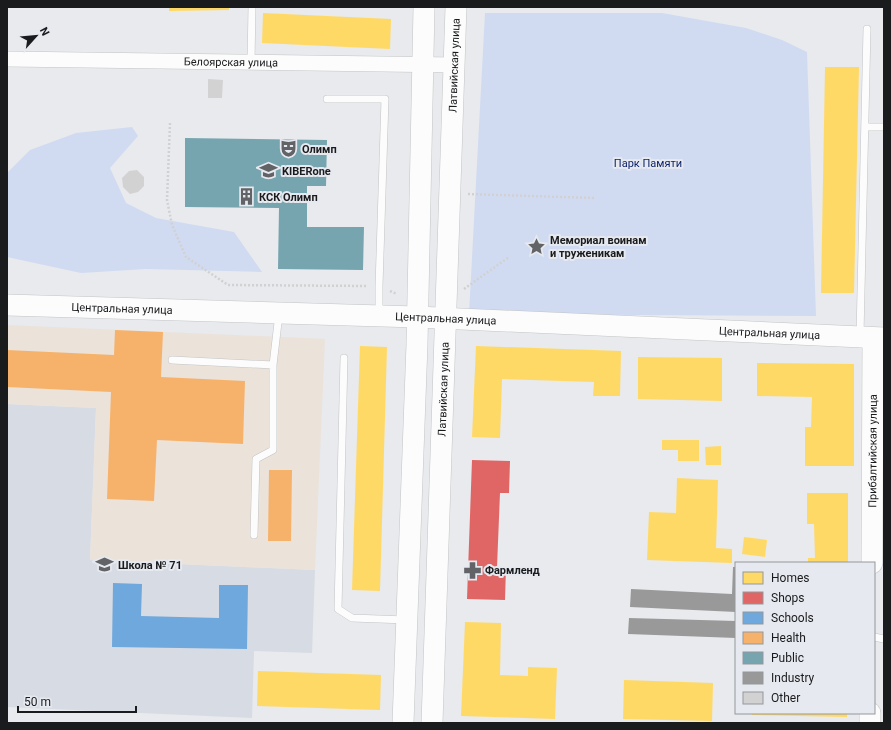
<svg xmlns="http://www.w3.org/2000/svg" width="891" height="730" font-family="Roboto,sans-serif">
	<rect width="100%" height="100%" fill="#e8eaed"/>
	<path fill="#d7dbe3" d="M7,404L96,408L90,560L315,570L312,653L254,651L252,718L7,707Z"/>
	<path fill="#ebe2da" d="M7,325L325,339L315,570L90,560L96,408L7,404Z"/>
	<path fill="#d0dbf2" d="M485,13H662L746,28L782,40L807,52L816,316L469,314Z
		M132,127L138,136L110,168L126,203L156,218L234,232L262,272L146,269L81,273L7,257V173L30,150L76,133Z"/>
	<path fill="#ffd966" d="M169,7H229V10L169,11Z
		M263,13L391,19L390,49L262,43Z
		M825,67H859L854,293H821Z
		M360,346L387,347L380,591L352,590Z
		M476,346L621,351L620,396H593L594,382L502,379L500,438L472,437Z
		M638,357L722,358V401L638,399Z
		M757,363L854,364V466H805V427H811L812,397L757,396Z
		M662,440H699V461H678V450H662Z
		M721,446V465H706L705,447Z
		M677,478L718,480L716,548L732,549V563L647,560L649,512L676,513Z
		M807,493H848V563H808V558H815L814,524H807Z
		M744,537L767,540L765,557L742,554Z
		M465,622L501,623L500,675L528,676V667L557,668L555,719L461,716Z
		M258,671L381,675L380,710L257,706Z
		M624,680L713,683L712,721L623,719Z
		M752,713H847V717L752,715Z"/>
	<path fill="#e06666" d="M472,460L510,461L509,493H500L497,567H506L505,600L467,599Z"/>
	<path fill="#6fa8dc" d="M113,583L142,584L141,616L219,618V585H248L247,649L112,647Z"/>
	<path fill="#f6b26b" d="M115,330L163,332L161,377L245,381L243,444L157,440L154,501L107,499L111,392L7,387V350L114,355Z
		M269,470H292L291,541H268Z"/>
	<path fill="#76a5af" d="M185,138L327,140L326,186H307V227H364L363,270L278,269L279,208L185,207Z"/>
	<path fill="#999" d="M733,567H736V612L630,607L631,589L732,594Z
		M629,618L736,621V638L628,634Z"/>
	<path fill="#d3d2d3" d="M208,79L223,80L222,98H208Z
		M137,170L144,177V186L138,192L130,194L123,187L122,178L129,171Z"/>
	<g fill="none" stroke-linecap="round" stroke-linejoin="round">
		<defs>
			<path id="lane" d="M251,62L252,7
				M327,99H385L379,286V314
				M865,127H884
				M860,335L867,29
				M344,358L338,609L352,618L406,620
				M172,360L273,365
				M254,535L256,459L273,450V365L279,314
				M874,637L884,639"/>
			<g id="street">
				<path id="s1" d="M7,59L455,65"/>
			</g>
			<g id="secondary">
				<path id="s2" d="M7,305L417,317L884,338"/>
				<path id="s3" d="M872,563L873,338"/>
				<path d="M403,723L417,344L424,7"/>
				<path id="s4" d="M432,723L456,7"/>
				<path d="M870,723V713"/>
			</g>
		</defs>
		<use href="#lane" stroke="#c2c4c5" stroke-width="8"/>
		<use href="#street" stroke="#c2c4c5" stroke-width="16"/>
		<use href="#secondary" stroke="#c2c4c5" stroke-width="22"/>
		<path stroke="#d1d1d2" stroke-width="2.5" stroke-dasharray="2 2" stroke-linecap="butt" d="M170,123L167,200L172,225L186,257L228,285L368,286
			M468,194L594,198
			M464,289L509,257
			M390,291L397,294"/>
		<use href="#lane" stroke="#fcfcfc" stroke-width="7"/>
		<use href="#street" stroke="#fcfcfc" stroke-width="15"/>
		<use href="#secondary" stroke="#fcfcfc" stroke-width="21"/>
	</g>
	<defs>
		<symbol id="theatre-bare" viewBox="-9 -9 18 18"><path d="M-5-5.5Q0-4 5-5.5V0Q5 5 0 6Q-5 5-5 0ZM-3.3-2.5H-1v1.5H-3.3ZM1-2.5H3.3v1.5H1ZM-2.8 1Q0 5.5 2.8 1Z" fill="#626366" stroke="#e6e9ef" stroke-width="2.5" paint-order="stroke"/></symbol>
		<symbol id="school-bare" viewBox="-9 -9 18 18"><path d="M0-5L7-2L0 1L-7-2ZM-4 1L0 2.5L4 1V4Q0 6-4 4Z" fill="#626366" stroke="#e6e9ef" stroke-width="2.5" paint-order="stroke"/></symbol>
		<symbol id="building-bare" viewBox="-9 -9 18 18"><path d="M-4-6H4V6H1V3H-1V6H-4ZM-2.5-4.3h1.7v1.8h-1.7ZM.8-4.3h1.7v1.8H.8ZM-2.5-1h1.7V.8h-1.7ZM.8-1h1.7V.8H.8Z" fill="#626366" stroke="#e6e9ef" stroke-width="2.5" paint-order="stroke"/></symbol>
		<symbol id="sight-bare" viewBox="-9 -9 18 18"><path d="M0-6L1.8-2.2L6-1.7L2.9 1.2L3.7 5.4L0 3.3L-3.7 5.4L-2.9 1.2L-6-1.7L-1.8-2.2Z" fill="#626366" stroke="#e6e9ef" stroke-width="2.5" paint-order="stroke"/></symbol>
		<symbol id="pharmacy-bare" viewBox="-9 -9 18 18"><path d="M-2-6h4v4h4v4h-4v4h-4v-4h-4v-4h4Z" fill="#626366" stroke="#e6e9ef" stroke-width="2.5" paint-order="stroke"/></symbol>
	</defs>
	<g fill-rule="evenodd">
		<use href="#theatre-bare" x="276" y="136" width="25" height="25"/>
		<use href="#school-bare" x="256" y="158" width="25" height="25"/>
		<use href="#building-bare" x="234" y="184" width="25" height="25"/>
		<use href="#sight-bare" x="524" y="234" width="25" height="25"/>
		<use href="#school-bare" x="92" y="552" width="25" height="25"/>
		<use href="#pharmacy-bare" x="460" y="558" width="25" height="25"/>
	</g>
	<g text-anchor="middle" stroke-width="4" stroke-linejoin="round" paint-order="stroke">
		<g font-size="11" fill="#1a1b1d" stroke="#e6e9ef">
			<text dy="4" stroke="none"><textPath href="#s1" startOffset="224">Белоярская улица</textPath></text>
			<text dy="4" stroke="none"><textPath href="#s4" startOffset="658">Латвийская улица</textPath></text>
			<text dy="4" stroke="none"><textPath href="#s2" startOffset="115">Центральная улица</textPath></text>
			<text dy="4" stroke="none"><textPath href="#s2" startOffset="439">Центральная улица</textPath></text>
			<text dy="4" stroke="none"><textPath href="#s2" startOffset="763">Центральная улица</textPath></text>
			<text dy="4" stroke="none"><textPath href="#s4" startOffset="334">Латвийская улица</textPath></text>
			<text dy="4" stroke="none"><textPath href="#s3" startOffset="112">Прибалтийская улица</textPath></text>
		</g>
		<g font-size="11" font-weight="bold" fill="#1a1b1d" stroke="#e6e9ef" text-anchor="start">
			<text x="302" y="153">Олимп</text>
			<text x="282" y="175">KIBERone</text>
			<text x="259" y="201">КСК Олимп</text>
			<text x="550" y="244">Мемориал воинам<tspan x="550" dy="13">и труженикам</tspan></text>
			<text x="118" y="569">Школа № 71</text>
			<text x="485" y="574">Фармленд</text>
		</g>
		<g font-size="11" fill="#091e68" stroke="#e6e9ef">
			<text x="648" y="167">Парк Памяти</text>
		</g>
	</g>
	<rect width="891" height="730" fill="none" stroke="#1a1b1d" stroke-width="16"/>
	<rect x="735" y="562" width="140" height="152" fill="#e6e9ef" stroke="#94979b"/>
	<rect x="743" y="572" width="20" height="12" fill="#ffd966" stroke="#94979b"/>
	<text x="771" y="582" font-size="12" fill="#1a1b1d">Homes</text>
	<rect x="743" y="592" width="20" height="12" fill="#e06666" stroke="#94979b"/>
	<text x="771" y="602" font-size="12" fill="#1a1b1d">Shops</text>
	<rect x="743" y="612" width="20" height="12" fill="#6fa8dc" stroke="#94979b"/>
	<text x="771" y="622" font-size="12" fill="#1a1b1d">Schools</text>
	<rect x="743" y="632" width="20" height="12" fill="#f6b26b" stroke="#94979b"/>
	<text x="771" y="642" font-size="12" fill="#1a1b1d">Health</text>
	<rect x="743" y="652" width="20" height="12" fill="#76a5af" stroke="#94979b"/>
	<text x="771" y="662" font-size="12" fill="#1a1b1d">Public</text>
	<rect x="743" y="672" width="20" height="12" fill="#999999" stroke="#94979b"/>
	<text x="771" y="682" font-size="12" fill="#1a1b1d">Industry</text>
	<rect x="743" y="692" width="20" height="12" fill="#d3d2d3" stroke="#94979b"/>
	<text x="771" y="702" font-size="12" fill="#1a1b1d">Other</text>
	<g transform="translate(36 36) rotate(63)" stroke="#e6e9ef" stroke-width="3" paint-order="stroke">
	<path d="M0-3L7 15L0 10L-7 15Z" fill="#1a1b1d"/>
	<text y="-6" font-size="11" font-weight="bold" text-anchor="middle" fill="#1a1b1d">N</text>
	</g>
	<path d="M18 706v6h118v-6" fill="none" stroke="#1a1b1d" stroke-width="2"/>
	<text x="24" y="706" font-size="12" fill="#1a1b1d" stroke="#e6e9ef" stroke-width="3" paint-order="stroke">50 m</text>
</svg>
